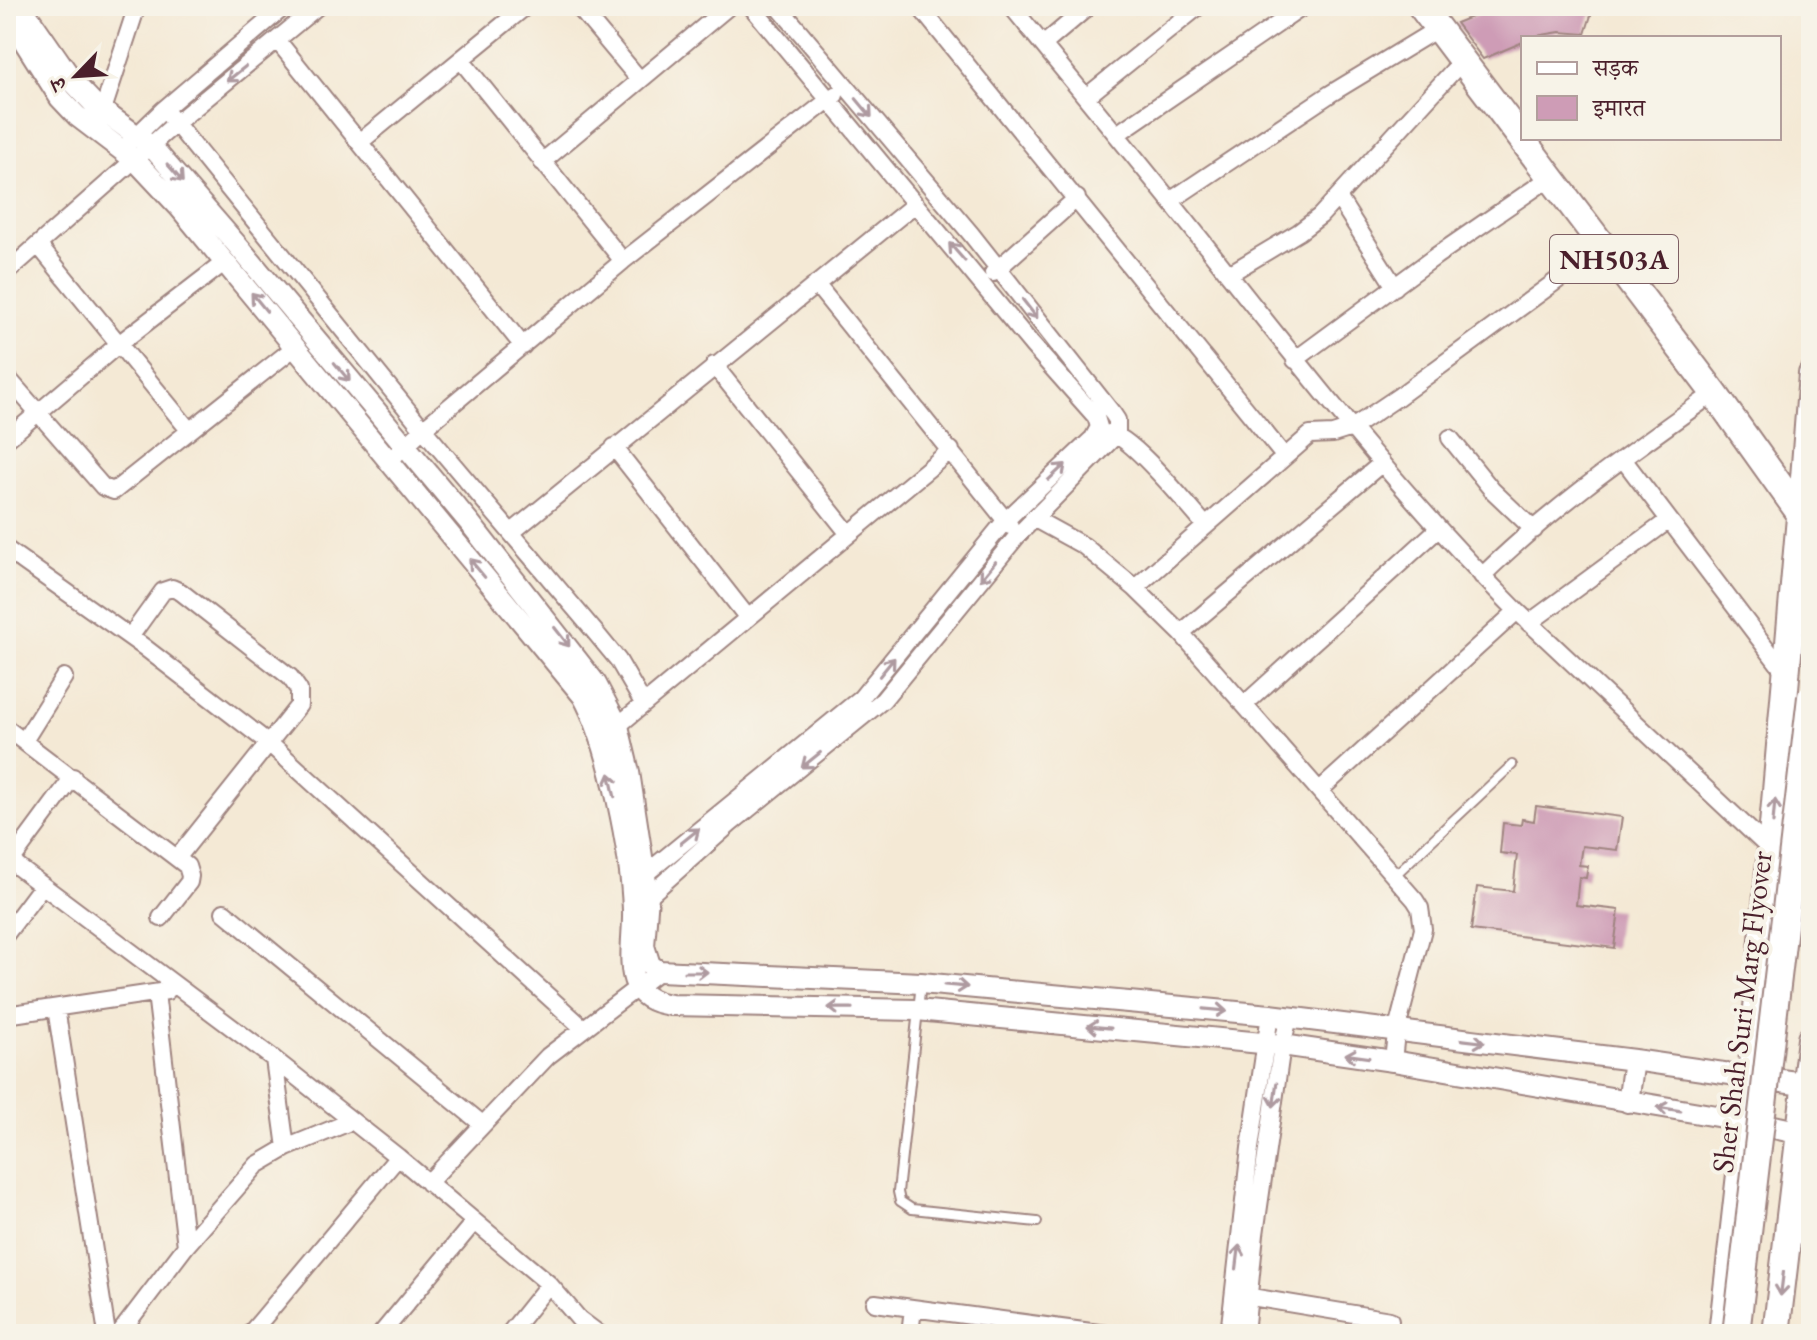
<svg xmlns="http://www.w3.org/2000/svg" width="1817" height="1340" font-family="'EB Garamond','Noto Serif Devanagari',serif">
	<rect width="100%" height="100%" fill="#f7f3e8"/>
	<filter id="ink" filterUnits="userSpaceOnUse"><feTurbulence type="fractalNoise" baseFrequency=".0125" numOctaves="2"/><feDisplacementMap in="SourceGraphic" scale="16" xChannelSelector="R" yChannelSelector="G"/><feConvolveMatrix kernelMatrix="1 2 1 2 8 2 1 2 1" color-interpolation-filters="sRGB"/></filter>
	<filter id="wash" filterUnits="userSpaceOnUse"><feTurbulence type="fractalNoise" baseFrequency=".006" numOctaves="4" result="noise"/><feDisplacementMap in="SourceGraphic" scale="32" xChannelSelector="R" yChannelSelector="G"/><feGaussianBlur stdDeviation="1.8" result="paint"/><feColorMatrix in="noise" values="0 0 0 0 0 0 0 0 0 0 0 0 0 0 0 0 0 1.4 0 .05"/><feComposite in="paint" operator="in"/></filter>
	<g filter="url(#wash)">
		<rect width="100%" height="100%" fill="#f4e9d5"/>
		<g id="blocks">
			<path fill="#ce9cb6" d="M1498,6H1594L1585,34L1560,32L1523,38V42L1483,59L1456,23Z
				M1536,806L1622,817L1617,850L1582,846L1579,865L1588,866L1586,878L1579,877L1576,905L1619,910L1614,948L1471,930L1477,887L1513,891L1517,855L1500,853L1503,823L1521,825L1522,819L1534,821Z"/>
		</g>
	</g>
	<g filter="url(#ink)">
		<use href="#blocks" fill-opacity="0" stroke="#9f8480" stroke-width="2"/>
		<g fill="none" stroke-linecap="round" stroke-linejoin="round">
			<defs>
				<path id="service" d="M1394,876L1512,765
					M921,983L898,1192L900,1201L912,1209L1037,1222"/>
				<path id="minor" d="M578,6L639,79
					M919,6L1284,456
					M1011,6C1084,95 1158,184 1229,275C1321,391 1412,506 1517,611
					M277,40L523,346
					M1043,45L1089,6
					M461,60L623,261
					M1086,97L1199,6
					M164,109L423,429L595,632L618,660L643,703
					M100,119L137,6
					M1117,134L1304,6
					M130,142L164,109L285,6
					M360,142L526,6
					M542,162L729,6
					M1338,197L1395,287
					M1170,201L1330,94L1437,29
					M39,246L189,430
					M6,273L176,123L318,6
					M993,273L1077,198
					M1229,274L1299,232L1320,216L1463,60
					M816,284L1010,526
					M1295,360L1436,256L1551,177
					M714,365L849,534
					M6,376L103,487L114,491L295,347
					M1109,433C1131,435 1188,506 1205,525
					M1450,438L1492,490L1534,530
					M6,440L120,343L225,262
					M614,447L748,618
					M1623,459L1786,674
					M388,462L423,429L623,261L835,95
					M1033,518L1084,546L1135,588L1181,633L1415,900L1420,908L1423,929L1396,1033L1393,1061
					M512,532L915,204
					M6,549L144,647L270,744L583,1028
					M1482,576C1552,507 1634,450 1714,393
					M1135,588L1310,435L1333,434L1352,428L1398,397L1604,246
					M1529,623L1669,520
					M1181,633L1382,463
					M130,637L163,591L172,588L181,592L290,677L299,690V705L178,857
					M1245,704L1437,530
					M6,728L187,866L190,876L189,882L161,918
					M609,733L951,450
					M24,741L64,677
					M1320,790L1517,611L1771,850
					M6,858L274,1059L398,1157L549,1284L579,1319L599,1334
					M11,861L73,777
					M638,880L861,698L1005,521L1093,438L1099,427L1096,417L1033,346L751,6
					M642,902L730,824L883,700L1018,535L1117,434V420L1113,414L971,234L778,6
					M224,912L482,1124
					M6,934L42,886
					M156,993L186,1246
					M56,1008L107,1334
					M6,1015L167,991
					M274,1059L286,1148
					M428,1183L548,1056L659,971
					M1239,1295L1390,1320
					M875,1303L1106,1334
					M119,1334L186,1246L257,1165L286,1148L352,1121
					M250,1334L398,1157
					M381,1334L474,1222
					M509,1334L549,1284
					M910,1334L913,1308
					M1229,1334L1250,1148L1270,1015
					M1245,1334L1255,1234L1282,1045L1289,1018"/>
				<path id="tertiary" d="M21,6L75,84L95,105L152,147L238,246L469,522L596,684L618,726L629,772L648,896L644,946L650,965L659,971L921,983L1270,1015L1634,1060L1751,1077
					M6,13L60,98L77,116L136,161L180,208L583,696C610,745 631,853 633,910C634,930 627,967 636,984C642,998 656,1003 671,1005L917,1010L1282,1045L1393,1061L1746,1121
					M1628,1102L1634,1060"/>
				<path id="secondary" d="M1752,1077L1811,1085
					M1746,1121L1811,1135"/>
				<path id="primary" d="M1800,517L1811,374"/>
				<path id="trunk" d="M1421,6L1714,393L1811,529
					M1722,1334L1751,1077L1800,517
					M1776,1334L1811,1039"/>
			</defs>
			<use href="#service" stroke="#9f8480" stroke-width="12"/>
			<use href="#minor" stroke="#9f8480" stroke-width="20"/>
			<use href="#tertiary" stroke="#9f8480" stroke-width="24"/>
			<use href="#secondary" stroke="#9f8480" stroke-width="26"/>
			<use href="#primary" stroke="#9f8480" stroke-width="28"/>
			<use href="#trunk" stroke="#9f8480" stroke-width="30"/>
			<use href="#service" stroke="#fff" stroke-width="8"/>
			<use href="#minor" stroke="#fff" stroke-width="16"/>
			<use href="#tertiary" stroke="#fff" stroke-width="20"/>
			<use href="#secondary" stroke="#fff" stroke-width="22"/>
			<use href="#primary" stroke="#fff" stroke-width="24"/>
			<use href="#trunk" stroke="#fff" stroke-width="26"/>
			<defs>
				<path id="trunk-bridge" d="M1736,1334L1811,697"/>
			</defs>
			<use href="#trunk-bridge" stroke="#9f8480" stroke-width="30" stroke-linecap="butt"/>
			<use href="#trunk-bridge" stroke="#fff" stroke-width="26"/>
		</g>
		<defs><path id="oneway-shaft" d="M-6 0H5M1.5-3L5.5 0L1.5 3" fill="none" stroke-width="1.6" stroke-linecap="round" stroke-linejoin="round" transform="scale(2)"/></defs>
		<g stroke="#ae9aa0">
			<use href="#oneway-shaft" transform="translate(236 74) rotate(141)"/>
			<use href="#oneway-shaft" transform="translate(864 108) rotate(50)"/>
			<use href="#oneway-shaft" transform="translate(175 173) rotate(49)"/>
			<use href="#oneway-shaft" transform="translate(957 252) rotate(-131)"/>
			<use href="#oneway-shaft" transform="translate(259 302) rotate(-129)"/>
			<use href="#oneway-shaft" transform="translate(1030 309) rotate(52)"/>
			<use href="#oneway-shaft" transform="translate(342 372) rotate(50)"/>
			<use href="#oneway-shaft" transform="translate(1057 472) rotate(-43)"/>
			<use href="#oneway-shaft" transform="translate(477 568) rotate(-130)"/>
			<use href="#oneway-shaft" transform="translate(988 571) rotate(129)"/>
			<use href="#oneway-shaft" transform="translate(562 637) rotate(52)"/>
			<use href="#oneway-shaft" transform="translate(887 667) rotate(-51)"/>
			<use href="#oneway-shaft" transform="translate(811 760) rotate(141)"/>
			<use href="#oneway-shaft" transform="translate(612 785) rotate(-103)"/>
			<use href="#oneway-shaft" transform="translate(1774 811) rotate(-85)"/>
			<use href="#oneway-shaft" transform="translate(690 836) rotate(-39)"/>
			<use href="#oneway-shaft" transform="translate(696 972)"/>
			<use href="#oneway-shaft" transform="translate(956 986) rotate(5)"/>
			<use href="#oneway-shaft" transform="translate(840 1008) rotate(-179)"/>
			<use href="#oneway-shaft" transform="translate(1215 1010) rotate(5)"/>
			<use href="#oneway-shaft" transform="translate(1099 1027) rotate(-175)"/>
			<use href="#oneway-shaft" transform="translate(1473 1041) rotate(7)"/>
			<use href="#oneway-shaft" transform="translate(1357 1056) rotate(-172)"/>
			<use href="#oneway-shaft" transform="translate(1275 1095) rotate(98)"/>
			<use href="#oneway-shaft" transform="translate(1669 1109) rotate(-171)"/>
			<use href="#oneway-shaft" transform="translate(1238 1257) rotate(-83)"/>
			<use href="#oneway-shaft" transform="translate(1782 1284) rotate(97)"/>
		</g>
	</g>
	<g text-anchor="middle" stroke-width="8" stroke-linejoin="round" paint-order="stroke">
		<rect fill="#f7f3e8" stroke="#7e5f64" stroke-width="2" x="1550" y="235" width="128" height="48" rx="6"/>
		<g font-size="28" font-weight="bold" fill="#4a1f2b">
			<text x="1614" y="269">NH503A</text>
		</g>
		<g font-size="30" fill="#4a1f2b" stroke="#f7f3e8">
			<text transform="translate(1742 1012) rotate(-83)" y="10">Sher Shah Suri Marg Flyover</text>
		</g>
	</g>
	<rect width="1817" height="1340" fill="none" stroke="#f7f3e8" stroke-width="32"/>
	<rect x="1521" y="36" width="260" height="104" fill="#f7f3e8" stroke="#b29e9c" stroke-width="2"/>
	<rect x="1537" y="62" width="40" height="12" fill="#ffffff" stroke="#b29e9c" stroke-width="2"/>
	<text x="1593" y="76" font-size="24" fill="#4a1f2b">सड़क</text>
	<rect x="1537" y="96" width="40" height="24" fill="#ce9cb6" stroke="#b29e9c" stroke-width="2"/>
	<text x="1593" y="116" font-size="24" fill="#4a1f2b">इमारत</text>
	<g transform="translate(76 76) rotate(245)" stroke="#f7f3e8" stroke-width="6" paint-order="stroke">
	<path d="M0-6L14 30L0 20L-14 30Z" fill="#4a1f2b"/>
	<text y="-12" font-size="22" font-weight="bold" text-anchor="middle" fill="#4a1f2b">उ</text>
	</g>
</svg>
